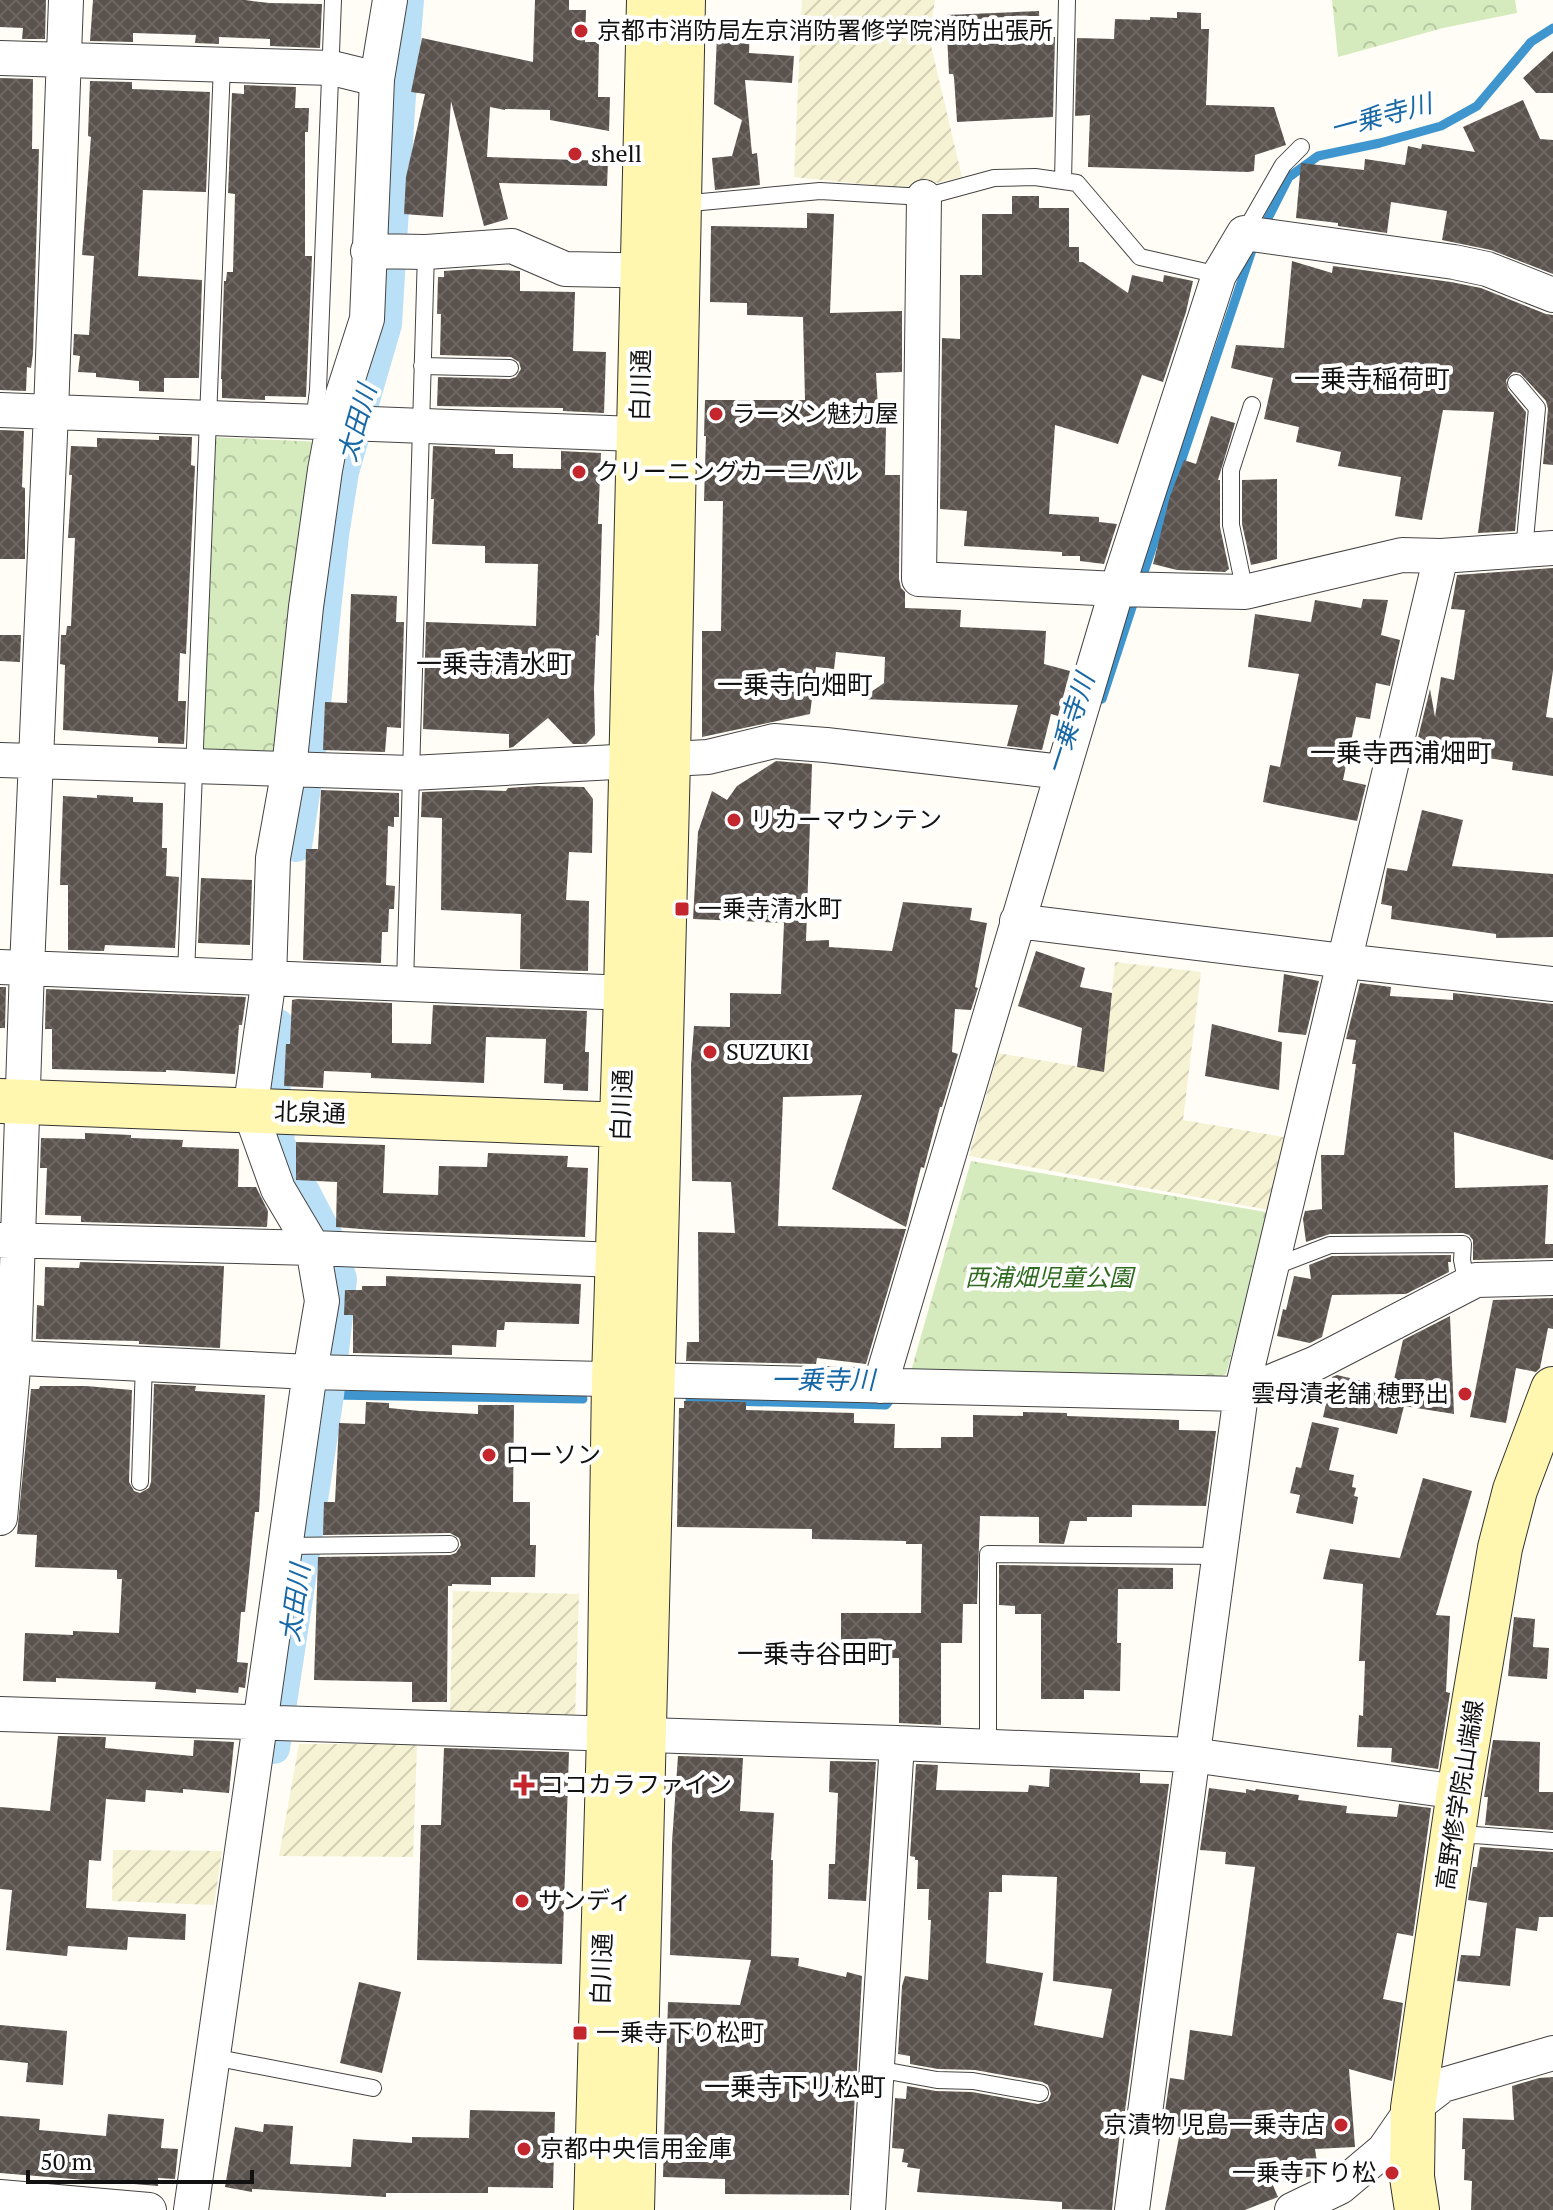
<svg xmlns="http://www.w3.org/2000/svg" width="1553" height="2210" font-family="'PT Serif','Noto Sans JP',serif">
	<defs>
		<pattern id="farmland-furrows" width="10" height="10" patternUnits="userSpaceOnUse" patternTransform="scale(2)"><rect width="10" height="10" fill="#f6f3d4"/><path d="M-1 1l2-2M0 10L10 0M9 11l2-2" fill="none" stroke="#d2cfb5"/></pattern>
		<pattern id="park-crowns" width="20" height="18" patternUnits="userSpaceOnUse" patternTransform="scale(2)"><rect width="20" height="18" fill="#d5ebbd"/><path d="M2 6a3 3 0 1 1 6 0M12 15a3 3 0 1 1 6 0" fill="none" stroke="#b6c8a1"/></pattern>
		<pattern id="building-cross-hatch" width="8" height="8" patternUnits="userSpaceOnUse" patternTransform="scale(2)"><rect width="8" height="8" fill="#5a524d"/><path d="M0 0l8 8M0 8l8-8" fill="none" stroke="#6d6662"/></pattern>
	</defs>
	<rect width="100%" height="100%" fill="#fffdf5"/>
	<path fill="url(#farmland-furrows)" d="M802,0H935L929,37L962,177L910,189L794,177Z
		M1115,962L1201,972L1183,1120L1289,1138L1275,1211L969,1156L998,1053L1104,1071Z
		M453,1591L579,1594L575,1720L450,1715Z
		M299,1744H417L413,1857L279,1856Z
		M113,1850L222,1851L214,1905L112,1901Z"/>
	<path fill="url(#park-crowns)" d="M1332,0H1515L1517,13L1443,28L1338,57Z
		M210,437L322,442L281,758L200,756Z
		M971,1161L1271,1213L1226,1374L1213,1380L909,1378Z"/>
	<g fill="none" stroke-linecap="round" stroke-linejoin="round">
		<path stroke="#3f96cf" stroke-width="9" d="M1262,230L1289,177L1318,156L1380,143L1441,126L1477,106L1531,42L1553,28
			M1141,581L1252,250
			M1102,699L1136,595
			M328,1395L583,1399
			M690,1400L886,1405L894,1395"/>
		<path stroke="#b9e0f7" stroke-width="32" d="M296,846L309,760L333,535L343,472L386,324L399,109L408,0
			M274,1748L328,1395L341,1279L327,1236L279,1144L273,1066L278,1025"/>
	</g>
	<path fill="url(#building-cross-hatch)" fill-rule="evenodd" d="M0,0H46L45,39H22L23,28L0,27Z
		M93,0H245L269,3L322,4L320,48L270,46V39L219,37V44L195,43L196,35L133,33V42L90,41Z
		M535,0H569V10H586L585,42H599L598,97H610L609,131L550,120V110L505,109V110L490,107L487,157L608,161L607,186L499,183L508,219L484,226L451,101L443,217L404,214L406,177L425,94L411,92L422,38L533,62Z
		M1039,11L1040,36L1055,37L1053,117L957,122L954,77L953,74H949L946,15Z
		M1177,12L1201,13V29H1209L1206,105L1274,107L1286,145L1255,155L1254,171L1248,172L1088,167L1090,115L1075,116L1077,38L1114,39L1115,19L1150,20V17L1177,18Z
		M750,24L749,53L794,56L792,83L745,80L752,154L757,153L760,185L715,190L712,158L732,156L742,120L714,104L717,36Z
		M1553,51V93H1536L1523,78Z
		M0,78L33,79L32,149H39L33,353L31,368L27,367L26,391L0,390Z
		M90,81L132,82V89L210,92L206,192L143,190L138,276L202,280L199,378H164V392L139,391V381L96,377V373L78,372L80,356L73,355L74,334L89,335L94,256L82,255L91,137L88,136Z
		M244,85L296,87L295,108H309L308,132H305V256H312L306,397L265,396V400L222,398V379H221L224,281H226L227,272H233L235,194L228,193L232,93L244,94Z
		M1523,100L1540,139L1553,140V274L1491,250L1442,240L1447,211L1391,202L1387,233L1338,226V223L1296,218L1301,163L1364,170L1365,159L1405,165L1408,146L1421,149L1422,144L1475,152L1463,127Z
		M1012,196H1039V208H1069V247H1079V262H1083L1128,293L1132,275L1163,282L1164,275L1193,281L1186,312L1163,382L1142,375L1118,444L1055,425L1049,514L1099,517V522L1117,524L1104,564L1080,561V556H1062V552L964,546L967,511L940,509L942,338L960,339V275H982V214H1012Z
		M807,213L834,214L830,313L902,311V372L876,373L879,425H886L885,475H900L899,579L901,588L905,592V608L961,610L960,627L1046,631L1044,664L1070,671L1058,716L1051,714L1042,750L1007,746L1018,705L861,699L884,683L885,657L836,652L834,669L816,667L810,714L702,737V631H721L723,501H704L706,436H704L705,400H805L803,317L747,315V303L710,302L711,226L807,228Z
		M1292,261L1332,273L1333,266L1451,282L1481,288L1546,314L1553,315V465L1543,464L1548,409L1546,401L1520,373L1513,372L1506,380L1508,390L1526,412L1515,531L1478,533L1494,412L1443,410L1422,520L1395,516L1401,477L1338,466L1341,452L1296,442L1299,427L1264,419L1273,378L1231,368L1236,345L1284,348Z
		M473,269L520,271V291L575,292L573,351L606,352L604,413L563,411V408L437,406L438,377L510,379L516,377L521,369L519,362L511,357L440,355L441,314H437L438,277H444V271Z
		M1211,416L1235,423L1218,480H1220V527L1229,569L1225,572L1177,570L1153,564L1170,496L1184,460L1196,464Z
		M0,430L24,431L22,487L25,488V559H0Z
		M159,436L192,437L191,465L195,466L186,654L180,653L178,701H186L184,744L158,743V737L63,730L65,665L60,664L61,635H66L67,626H71L75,538H68L72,475H69L71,446L97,447V438L159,440Z
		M433,446L495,449V454H513V468L561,469V451L601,453L598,524H602L599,636L596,635L594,689L595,735L586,744H573L548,718L513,747L509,748V734L423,729L426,622L536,626L538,564L485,563V546L432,544L434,499H431Z
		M1277,479V559L1251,565L1242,524V480Z
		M1553,568V671L1546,717L1553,718V776L1512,770L1513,762L1457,753L1456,762L1414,754L1430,689L1435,717L1441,677L1454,680L1465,610L1451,609L1457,575Z
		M351,594L397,596L396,622H404L401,728L387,727L385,752L323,750L325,702L347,703Z
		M1363,599L1388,600L1381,635L1400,640L1390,686L1376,683L1370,719L1356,717L1343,780L1366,785L1357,821L1263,802L1270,765L1280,767L1299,674L1248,667L1255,614L1311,622L1315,600L1361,608Z
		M0,635H21L20,662L0,661Z
		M776,761L812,764L806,941L829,940V947L892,951L903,902L972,908L970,920L987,923L975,987L978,988L971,1010L955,1009L952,1052L958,1054L942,1107H940L924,1168L921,1167L906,1227L832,1189L862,1095L783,1097L778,1226L906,1229L866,1364L817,1358L816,1364L686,1361L687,1342H699L698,1232L735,1233L731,1182L692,1181L691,1065L694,1026L730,1027V993L781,994L784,923L693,919L698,832L712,791L727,800L737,786Z
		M537,786L584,787L593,799L592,853L569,852L566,900L589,901L588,971L520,969L521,914L441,910L442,818L421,817L422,792L475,790L506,791L508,788Z
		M321,790L399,793V817H394V827L388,826L386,885L395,886L394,909H389L388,932H382L381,963L303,960L306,849H318Z
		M97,795L133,797V802L163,803L162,848H167L166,876L179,877L175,948L105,945L104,951L68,950V885H60L63,796L97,798Z
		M1422,810L1463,820L1452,866L1553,874V937L1496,938V934L1391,919L1392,906L1381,904L1387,868L1407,871Z
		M201,878L252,880L250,945L198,943Z
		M1036,951L1085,968L1080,987L1112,993L1104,1072L1077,1067L1082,1028L1018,1006Z
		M1284,974L1319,981L1306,1035L1278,1032Z
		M1360,983L1391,987L1390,996L1453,1000V993L1553,1004V1160L1454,1132L1455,1188L1548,1185L1545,1244H1553V1258L1473,1260V1240L1469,1235L1463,1233L1330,1234L1306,1242L1303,1219L1305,1211L1322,1209L1321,1155H1344L1356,1064H1352L1356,1040L1346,1039Z
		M0,987H6L5,1028H0Z
		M46,989L246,997L242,1025H239L235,1074L166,1070V1072L52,1069V1029H45Z
		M297,999L392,1003V1043L431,1044L433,1005L587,1011L585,1052H589L588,1091L563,1090V1084L544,1083L546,1039L486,1037L484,1083L371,1078V1073L324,1071L323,1088L284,1086L286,1044H290L292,1000Z
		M1212,1024L1282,1042L1279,1090L1205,1076Z
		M85,1133L131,1135V1138L183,1140L182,1147L239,1149L238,1187H256L268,1211L267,1227L81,1222V1216L45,1215L47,1168H40L41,1138L85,1139Z
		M296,1142L385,1145L383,1193L438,1195L439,1166L487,1167L488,1153L568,1156L567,1167L588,1168L585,1237L386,1231L336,1227L337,1182L296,1180Z
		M1451,1255V1262H1448L1449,1272L1406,1294L1332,1295L1322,1337L1310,1343L1277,1336L1283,1309L1286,1310L1294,1276L1311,1279L1309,1265L1332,1256Z
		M80,1262L224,1266L220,1348L139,1344V1341L36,1339L37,1305L44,1306L45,1267L79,1268Z
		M386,1276L581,1284L579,1324L505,1322L504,1330H497L496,1347L452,1345V1355L353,1353V1315H344L345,1290H362V1286H386Z
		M1553,1298V1329L1548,1328L1540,1368L1536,1372L1516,1368L1506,1423L1470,1417L1493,1300Z
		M1450,1316L1454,1414L1404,1406L1397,1434L1323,1417L1332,1377L1337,1375L1392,1388L1403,1340Z
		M154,1384L196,1386L195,1391L265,1395L259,1512H255L245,1612H241L237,1662L248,1663L245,1688L239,1687L238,1693L196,1689V1693L155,1689L156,1682L56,1678V1682L23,1681L25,1633L73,1635V1631L119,1633L122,1579H117V1570L35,1567L37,1535L17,1534L31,1389H39L40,1386H86L132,1390L129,1482L134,1491L140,1493L149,1488L151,1482Z
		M684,1401L746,1402V1410L854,1413V1423L895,1424L894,1448H941V1437H973V1415L1023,1416V1412L1067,1413V1416L1179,1420V1430L1216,1431L1206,1506L1132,1505V1517H1087V1521H1070L1064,1544L1039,1543V1517L980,1516L977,1604H963L962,1643H941V1725L899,1723V1658H841V1613H921L922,1544H906V1541L812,1539V1529L677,1527L679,1408H684Z
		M366,1402L389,1403V1408L420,1411L478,1414V1405H514L513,1502H530V1545H536L535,1577H491V1585L452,1584V1586H448L447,1702H412V1682L314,1680L318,1557L450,1555L456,1553L461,1545L459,1538L450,1533L323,1535L324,1502H335L339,1423L365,1424Z
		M1312,1422L1339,1428L1329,1470L1354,1475L1352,1487L1356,1488L1354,1496L1358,1497L1353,1524L1296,1513L1300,1495L1290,1493L1296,1467L1301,1468Z
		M1423,1478L1472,1491L1436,1615L1450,1616L1446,1692L1450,1693L1438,1769L1391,1762L1392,1748L1357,1747L1359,1715L1363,1716L1365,1661H1359L1363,1584L1323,1579L1330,1549L1400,1558Z
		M999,1565L1173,1568V1589H1118L1117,1643H1121L1120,1691L1084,1690V1699H1041V1614H1015V1606L999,1605Z
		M1514,1617L1535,1619L1533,1647L1549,1648L1547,1679L1508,1676Z
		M58,1736L106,1737L105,1748L193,1756L194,1740L234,1742L229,1793L183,1789V1793L146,1790L145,1802L106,1799L101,1861L89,1860L86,1908L186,1914L185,1940L128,1937L127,1950L68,1946L67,1956L6,1950L12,1890L0,1889V1807L50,1811Z
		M1493,1740L1540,1742L1539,1792H1553V1830L1485,1825L1488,1797H1484Z
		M444,1748L569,1752L562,1964L417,1960L421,1825H441Z
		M678,1756L743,1758L740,1811L774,1813L771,1860H773L771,1956L799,1958L798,1966L846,1977L847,1972L862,1976L857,2070L850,2095H855L849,2195L725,2194V2179L663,2177L668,2002L740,2005L751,1960L670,1955L672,1842Z
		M830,1761L876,1762L866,1901L828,1899L829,1864H835L838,1793L829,1792Z
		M916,1764L938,1765L936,1790L1028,1792L1029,1785L1049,1787L1050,1769L1140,1773V1783L1169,1784L1125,2111H1122L1112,2210L1062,2209V2202L917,2192L920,2169L907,2167L908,2163L902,2162L904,2149L892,2148L895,2098L906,2099L907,2086L936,2091L972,2092L1038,2104L1048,2101L1051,2094L1048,2085L1042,2082L975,2070L938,2069L910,2064V2056L898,2054L902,1986L905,1976L928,1980L931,1920H928L929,1889H917L918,1860H915V1857L910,1856ZM1002,1875L1057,1877L1053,1981L1112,1989L1103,2038L1034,2025L1043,1973L986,1963L989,1892H1002Z
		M1209,1788L1246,1793V1789L1255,1791L1256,1789L1299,1795L1298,1800L1347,1806L1346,1813L1397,1817L1399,1804L1431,1808L1413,1936L1397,1933L1383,1999L1403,2003L1392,2081L1349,2069L1355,2147L1315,2149L1319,2175L1272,2183L1278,2197L1245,2210H1165L1181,2127L1176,2126V2120L1164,2118L1170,2078L1184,2080L1190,2030L1232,2036L1255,1867L1225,1864L1226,1852L1200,1850Z
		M1480,1847L1553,1852V1917H1539L1537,1931L1516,1928L1510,1986L1457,1981L1461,1955L1480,1956L1487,1903L1468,1900L1473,1867H1477Z
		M359,1982L401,1992L382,2073L340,2063Z
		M0,2025L67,2031L63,2085L26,2082L28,2063L0,2060Z
		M1553,2077V2210H1471L1472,2181L1464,2180L1465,2149H1462L1463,2118L1514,2120L1512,2086L1539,2078Z
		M470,2110L555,2112L553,2188L488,2187V2193H386V2197L252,2189V2192L225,2187L235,2127L263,2132L264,2124L293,2126L290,2164L351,2167L353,2139L412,2143V2137L469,2138Z
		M108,2114L164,2119L161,2148L178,2149L175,2179L158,2178V2186L0,2173V2116L40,2119L39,2130L106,2136Z"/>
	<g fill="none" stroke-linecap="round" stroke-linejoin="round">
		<defs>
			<path id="lane" d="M1063,181L1067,0
				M680,204L820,191L924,197L994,178L1035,177L1077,183L1140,257L1219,275
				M1244,233L1283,165L1301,147
				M422,366L510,368
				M1516,383L1537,408L1524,551
				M314,422L318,390L333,0
				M1245,592L1231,525V470L1252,405
				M186,974L222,65
				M405,984L426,252
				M1273,1267L1330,1245L1463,1244L1462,1260L1467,1285
				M140,1482L144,1363
				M285,1546L450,1544
				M988,1747V1554L1219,1556
				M1455,1837L1475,1835L1553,1841
				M213,2057L373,2088
				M877,2069L937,2080L973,2081L1040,2093"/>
			<path id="street" d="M0,58L332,68L377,79
				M924,197L919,579L1117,589L1245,592L1402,555L1441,556L1553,548
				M368,251L426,252L512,246L565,269L667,271
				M0,410L663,435
				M0,760L411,773L708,757L774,741L826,745L1062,772
				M1017,921L1344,961L1553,984
				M0,967L651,994
				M0,1240L313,1248L618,1260
				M0,1357L310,1372L1241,1394L1314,1364L1476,1280L1553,1278
				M880,1386L1117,589L1219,275L1244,233L1454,262L1487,269L1553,295
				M0,1518L14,1357L27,968L51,412L66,0
				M0,1714L897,1743L1192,1755L1459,1792
				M0,2197L149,2210
				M191,2210L310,1372L322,1301L313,1248L278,1189L250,1111L269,978L273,858L289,769L306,607L325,470L334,422L367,319L377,79L390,0
				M868,2210L897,1743
				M1132,2210L1241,1394L1441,556
				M1292,2210L1340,2187L1384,2150L1413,2108L1443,2085L1553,2053"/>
			<path id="secondary" d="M0,1101L651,1126
				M596,2210L609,1734L614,1379L626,993L649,0
				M632,2210L668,759L683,0
				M1417,2210L1412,2177L1413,2108L1459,1792L1500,1548L1515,1490L1553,1389"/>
		</defs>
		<use href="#lane" stroke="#444" stroke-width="18"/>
		<use href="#street" stroke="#444" stroke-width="36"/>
		<use href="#secondary" stroke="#333" stroke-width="46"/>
		<use href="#lane" stroke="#fff" stroke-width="16"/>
		<use href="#street" stroke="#fff" stroke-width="34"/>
		<use href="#secondary" stroke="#fff6b0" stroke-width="44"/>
	</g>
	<g fill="#c4262e" stroke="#fff" stroke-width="3">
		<circle cx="581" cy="31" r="8"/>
		<circle cx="575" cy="154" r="8"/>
		<circle cx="716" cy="414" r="8"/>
		<circle cx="579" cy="472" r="8"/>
		<circle cx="734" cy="820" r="8"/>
		<rect x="674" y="901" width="16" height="16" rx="4"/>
		<circle cx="710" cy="1052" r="8"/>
		<circle cx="1465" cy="1394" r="8"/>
		<circle cx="489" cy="1455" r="8"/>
		<path d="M520 1773h8v8h8v8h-8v8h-8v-8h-8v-8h8z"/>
		<circle cx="522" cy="1901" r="8"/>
		<rect x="572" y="2025" width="16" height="16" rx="4"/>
		<circle cx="1341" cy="2125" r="8"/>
		<circle cx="524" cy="2149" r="8"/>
		<circle cx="1392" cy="2173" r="8"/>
	</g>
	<g text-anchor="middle" stroke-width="8" stroke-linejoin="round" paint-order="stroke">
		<g font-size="24" fill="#111" stroke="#fff" text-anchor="start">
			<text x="597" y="39">京都市消防局左京消防署修学院消防出張所</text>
			<text x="591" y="162">shell</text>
			<text x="732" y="422">ラーメン魅力屋</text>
			<text x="595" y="480">クリーニングカーニバル</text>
			<text x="750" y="828">リカーマウンテン</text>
			<text x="698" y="917">一乗寺清水町</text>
			<text x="726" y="1060">SUZUKI</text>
			<text x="1449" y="1402" text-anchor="end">雲母漬老舗 穂野出</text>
			<text x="505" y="1463">ローソン</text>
			<text x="540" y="1793">ココカラファイン</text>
			<text x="538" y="1909">サンディ</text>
			<text x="596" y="2041">一乗寺下り松町</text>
			<text x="1325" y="2133" text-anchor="end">京漬物 児島一乗寺店</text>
			<text x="540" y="2157">京都中央信用金庫</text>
			<text x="1376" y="2181" text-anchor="end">一乗寺下り松</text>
		</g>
		<g font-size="24" fill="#111" stroke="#fff">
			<text transform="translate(641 385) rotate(-89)" y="8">白川通</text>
			<text transform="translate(622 1105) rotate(-88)" y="8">白川通</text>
			<text transform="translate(310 1113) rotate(2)" y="8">北泉通</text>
			<text transform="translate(1460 1795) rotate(-81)" y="8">高野修学院山端線</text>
			<text transform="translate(602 1969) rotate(-88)" y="8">白川通</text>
		</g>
		<g font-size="24" font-style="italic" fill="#2f6b1f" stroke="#fff">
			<text x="1049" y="1286">西浦畑児童公園</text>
		</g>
		<g font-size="26" font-style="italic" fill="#1768a6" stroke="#fff">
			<text transform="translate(1381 116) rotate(-15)" y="9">一乗寺川</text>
			<text transform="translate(357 423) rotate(-74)" y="9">太田川</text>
			<text transform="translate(1070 724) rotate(-72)" y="9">一乗寺川</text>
			<text x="823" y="1389">一乗寺川</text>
			<text transform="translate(295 1603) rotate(-82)" y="9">太田川</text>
		</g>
		<g font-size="26" fill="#111" stroke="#fff">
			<text x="1372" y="388">一乗寺稲荷町</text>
			<text x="494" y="673">一乗寺清水町</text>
			<text x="795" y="694">一乗寺向畑町</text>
			<text x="1401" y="762">一乗寺西浦畑町</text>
			<text x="815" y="1663">一乗寺谷田町</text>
			<text x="795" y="2096">一乗寺下リ松町</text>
		</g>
	</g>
	<path d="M28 2170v12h224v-12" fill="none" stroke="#111111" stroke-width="4"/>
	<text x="40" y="2170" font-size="24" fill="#111111" stroke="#ffffff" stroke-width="6" paint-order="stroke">50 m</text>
</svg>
